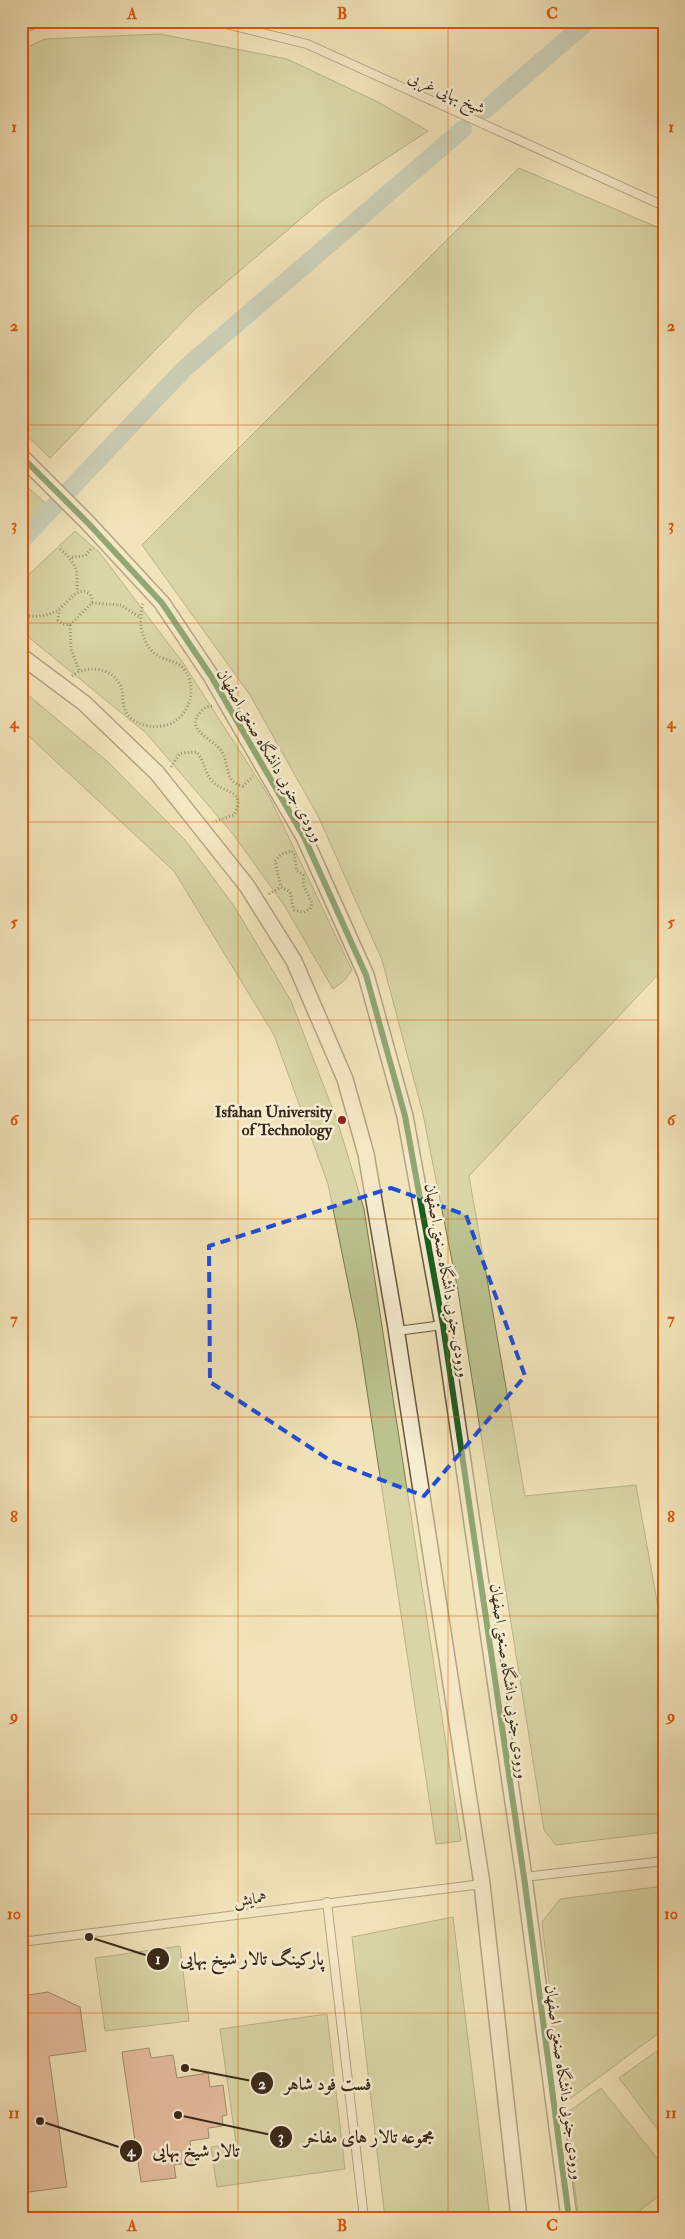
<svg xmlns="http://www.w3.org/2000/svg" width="685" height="2239" font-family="'IM FELL Double Pica',Amiri,serif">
	<rect width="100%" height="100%" fill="#f2e4ba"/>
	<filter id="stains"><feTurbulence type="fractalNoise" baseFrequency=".004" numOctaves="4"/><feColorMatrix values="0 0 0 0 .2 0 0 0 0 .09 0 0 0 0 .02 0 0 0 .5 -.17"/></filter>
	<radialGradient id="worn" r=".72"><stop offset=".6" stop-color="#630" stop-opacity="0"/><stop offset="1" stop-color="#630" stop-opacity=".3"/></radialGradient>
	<path fill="#bbc48f" stroke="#797654" d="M160,34L287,59L378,102L428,131L323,200L196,308L50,458L21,430V50L45,39Z
		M519,168L664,230V968L469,1176L525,1496L636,1485L664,1640V1832L556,1845L544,1830L458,1291L423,1114L382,960L319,818L250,695L142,545Z
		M21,481L46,504L21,530Z
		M75,531L100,553L183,663L270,798L352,970L345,980L333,989L284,905L233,834L146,733L21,631V582Z
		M21,689L109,763L185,840L234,906L291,1001L338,1123L364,1209L461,1841L436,1844L358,1332L328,1184L274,1035L174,871L21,729Z
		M664,1886V2029L563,2104L542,1922L560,1899Z
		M453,1917L490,2218H385L352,1937Z
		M180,1946L189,2021L105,2031L95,1958Z
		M327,2014L345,2169L217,2187L211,2147L236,2143L220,2029Z
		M664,2046V2138L619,2078Z
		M601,2088L664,2167V2192L634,2215L635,2218H579L564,2115Z"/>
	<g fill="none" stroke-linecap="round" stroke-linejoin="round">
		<path stroke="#9fbcb9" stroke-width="18" d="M485,110L588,21
			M21,541L184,369L463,129"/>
	</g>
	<path fill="#d78e7f" stroke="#372919" d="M48,1992L80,2007L86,2051L49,2056L67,2187L21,2193V1996Z
		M149,2048L151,2058L173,2055L177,2078L208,2073L210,2087L223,2085L227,2115L222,2116L223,2126L208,2128L209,2138L190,2141L193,2162L174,2165L176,2178L141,2182L122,2052Z"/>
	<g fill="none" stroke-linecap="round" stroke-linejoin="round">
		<defs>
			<path id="service" d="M214,21L307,44L664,206
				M21,29L36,23L47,21
				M397,1331L443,1325
				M524,1877L664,1861
				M327,1902L364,2218
				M21,1942L482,1884"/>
			<path id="minor" d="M21,456L88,523L162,603L211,676L304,837L366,975L405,1116L443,1325L524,1877L569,2218
				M21,656L84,703L157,773L247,886L294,961L345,1079L366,1154L395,1322L482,1884L519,2218"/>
		</defs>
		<use href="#service" stroke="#665841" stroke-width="10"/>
		<use href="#minor" stroke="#665841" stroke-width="18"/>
		<path stroke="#372919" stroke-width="3" stroke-dasharray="1 2.5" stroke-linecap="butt" d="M60,549C77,564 78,569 77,592
			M72,557L85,556L92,548
			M92,603L121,605L139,617
			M21,612V626
			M22,615C34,617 45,617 56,611C65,607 77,585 88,593C92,595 92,599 92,603L70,625L63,624L58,620L59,610
			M70,625L71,649L79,670
			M72,676C85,665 110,667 119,683C125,691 121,703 126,712C135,728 160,730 174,722C191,711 197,686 184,669C177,661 168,661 160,657C142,647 137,622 143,604
			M212,706L206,707C178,729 213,737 222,752C230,765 224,783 243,786L253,776
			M171,767L180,753L197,752C204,761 205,773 212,781C224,794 247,789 234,815L213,822
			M292,851L294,854L297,871L303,875L304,886L312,903L310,909L303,912L294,910L290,892L281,887L275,861L281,854Z
			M269,894L281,887"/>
		<use href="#service" stroke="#f7edd2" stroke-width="8"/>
		<use href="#minor" stroke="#f7edd2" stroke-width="15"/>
		<defs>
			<path id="cycleway" d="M21,456L88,523L162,603L211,676L304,837L366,975L405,1116L443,1325L524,1877L569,2218"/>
		</defs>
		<use href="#cycleway" stroke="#f7edd2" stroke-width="9"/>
		<use href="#cycleway" stroke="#1b5e20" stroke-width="6"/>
	</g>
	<path d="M0 0H685V2239H0ZM391,1188L466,1215L525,1376L424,1496L331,1461L210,1382L209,1246Z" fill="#f2e4ba" fill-opacity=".55" fill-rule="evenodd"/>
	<path fill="none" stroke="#1d4ed8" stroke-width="4" stroke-dasharray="10 6" stroke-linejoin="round" d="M391,1188L466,1215L525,1376L424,1496L331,1461L210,1382L209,1246Z"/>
	<path fill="none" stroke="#df570d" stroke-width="1" stroke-opacity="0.55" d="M238,21V2218M448,21V2218M21,226H664M21,425H664M21,623H664M21,822H664M21,1020H664M21,1219H664M21,1417H664M21,1616H664M21,1814H664M21,2013H664"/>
	<circle fill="#8f2418" stroke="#f7edd2" stroke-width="2" cx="342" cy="1120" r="5"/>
	<g text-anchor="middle" stroke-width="5" stroke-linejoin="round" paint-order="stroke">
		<g font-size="16" fill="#372919" stroke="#f7edd2">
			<text transform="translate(447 92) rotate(24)" y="6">شیخ بهایی غربی</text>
			<text transform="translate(271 755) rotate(60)" y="6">ورودی جنوبی دانشگاه صنعتی اصفهان</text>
			<text transform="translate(448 1280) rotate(80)" y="6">ورودی جنوبی دانشگاه صنعتی اصفهان</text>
			<text transform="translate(510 1681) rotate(82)" y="6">ورودی جنوبی دانشگاه صنعتی اصفهان</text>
			<text transform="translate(250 1898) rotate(-7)" y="6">همایش</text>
			<text transform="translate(565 2082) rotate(82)" y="6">ورودی جنوبی دانشگاه صنعتی اصفهان</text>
		</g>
		<g font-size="16" font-weight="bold" fill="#372919" stroke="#f7edd2" text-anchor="end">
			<text x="332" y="1117">Isfahan University<tspan x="332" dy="18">of Technology</tspan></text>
		</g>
	</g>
	<path fill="none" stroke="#372919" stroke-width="2" d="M89 1937L158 1959M185 2068L262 2083M178 2115L281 2137M40 2121L131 2151"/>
	<g fill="#372919" stroke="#f7edd2" stroke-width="2">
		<circle cx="89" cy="1937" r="5"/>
		<circle cx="185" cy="2068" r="5"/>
		<circle cx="178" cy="2115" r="5"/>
		<circle cx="40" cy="2121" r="5"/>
		<circle cx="158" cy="1959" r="12"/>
		<circle cx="262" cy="2083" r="12"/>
		<circle cx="281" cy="2137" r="12"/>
		<circle cx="131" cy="2151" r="12"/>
	</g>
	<g font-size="15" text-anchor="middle" font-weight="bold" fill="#fff">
		<text x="158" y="1964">1</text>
		<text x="262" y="2089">2</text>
		<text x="281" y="2142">3</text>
		<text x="131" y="2156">4</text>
	</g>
	<g font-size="18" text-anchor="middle" font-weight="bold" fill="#372919" stroke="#f7edd2" stroke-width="5" stroke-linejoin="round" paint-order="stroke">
		<text x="252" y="1965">پارکینگ تالار شیخ بهایی</text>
		<text x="328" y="2090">فست فود شاهر</text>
		<text x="369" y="2143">مجموعه تالار های مفاخر</text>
		<text x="196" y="2157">تالار شیخ بهایی</text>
	</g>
	<rect width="685" height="2239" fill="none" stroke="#f2e4ba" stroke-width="55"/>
	<rect x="28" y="28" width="630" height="2184" fill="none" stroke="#df570d" stroke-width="2"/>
	<g font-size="16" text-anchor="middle" font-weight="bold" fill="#df570d">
		<text x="132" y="19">A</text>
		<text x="342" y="19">B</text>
		<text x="552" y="19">C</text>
		<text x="14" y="132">1</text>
		<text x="671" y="132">1</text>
		<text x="14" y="331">2</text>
		<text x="671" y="331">2</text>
		<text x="14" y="530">3</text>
		<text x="671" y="530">3</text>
		<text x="14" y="728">4</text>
		<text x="671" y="728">4</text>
		<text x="14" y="927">5</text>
		<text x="671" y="927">5</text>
		<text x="14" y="1125">6</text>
		<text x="671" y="1125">6</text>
		<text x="14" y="1324">7</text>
		<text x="671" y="1324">7</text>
		<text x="14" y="1522">8</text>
		<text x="671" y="1522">8</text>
		<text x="14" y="1721">9</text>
		<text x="671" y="1721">9</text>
		<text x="14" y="1919">10</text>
		<text x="671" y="1919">10</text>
		<text x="14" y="2118">11</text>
		<text x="671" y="2118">11</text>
		<text x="132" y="2231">A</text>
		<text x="342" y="2231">B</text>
		<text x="552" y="2231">C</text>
	</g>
	<rect width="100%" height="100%" filter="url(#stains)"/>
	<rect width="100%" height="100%" fill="url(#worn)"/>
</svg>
